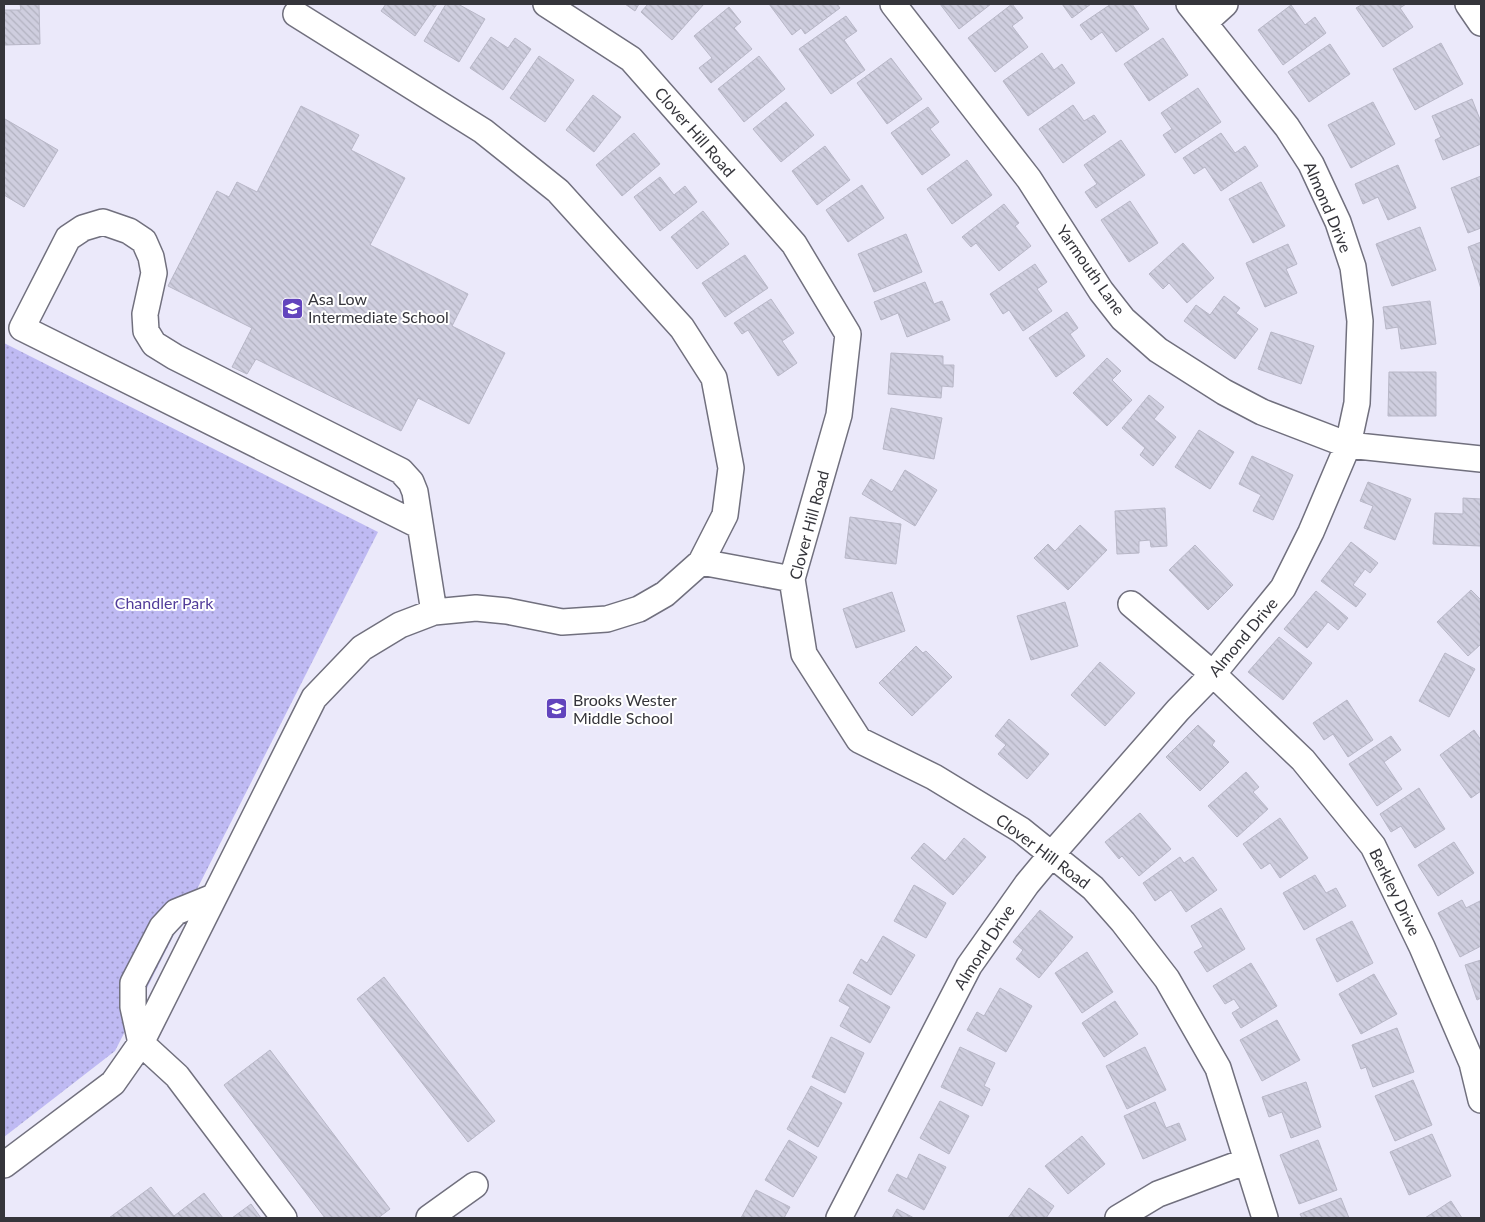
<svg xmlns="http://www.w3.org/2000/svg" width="1485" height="1222" font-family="Lato,sans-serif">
	<defs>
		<pattern id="park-dots" width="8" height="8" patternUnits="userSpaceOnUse" patternTransform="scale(1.25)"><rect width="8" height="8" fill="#bfbaf3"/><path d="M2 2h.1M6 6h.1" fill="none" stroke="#9c98c6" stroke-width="1.8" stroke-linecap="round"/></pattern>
		<pattern id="building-back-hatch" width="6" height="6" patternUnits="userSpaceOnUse" patternTransform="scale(1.25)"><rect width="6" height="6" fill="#cfcedf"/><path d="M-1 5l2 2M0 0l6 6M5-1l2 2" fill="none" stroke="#b2b2c0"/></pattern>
	</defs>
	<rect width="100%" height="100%" fill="#ebe9fa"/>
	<path fill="url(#park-dots)" d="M4,343L378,532L115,1051L4,1137Z"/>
	<path fill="url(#building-back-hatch)" stroke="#b8b7c7" d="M20,4H39L40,44L4,45V10H21Z
		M386,4H437L415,36L381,11Z
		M446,4H458L485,19L459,62L424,41Z
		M625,4H639L635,11Z
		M648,4H704L672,40L641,12Z
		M769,4H837L840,8L805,34L801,28L792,35Z
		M940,4H991L959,29Z
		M1012,4L1023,18L1012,26L1028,47L995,72L968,38Z
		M1062,4H1091L1072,18Z
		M1111,4H1132L1149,29L1116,52L1102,32L1091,40L1080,25Z
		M1363,4H1406L1400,8L1413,27L1383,47L1356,8Z
		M1291,5L1305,25L1315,17L1326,33L1283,65L1258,30Z
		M729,7L741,22L734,28L752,49L711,83L699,68L712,58L694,36Z
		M846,16L857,31L844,40L865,70L831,94L799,49Z
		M491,37L508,48L515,38L531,49L503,90L470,68Z
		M1163,38L1188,75L1149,101L1124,64Z
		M1441,43L1463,84L1415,110L1393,69Z
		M1330,44L1350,74L1309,102L1288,72Z
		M1042,53L1054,70L1062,64L1075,83L1028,116L1003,81Z
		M539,56L574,80L545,122L510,98Z
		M759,56L785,89L744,122L718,89Z
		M891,58L922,99L887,124L857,83Z
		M1198,88L1221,122L1175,153L1163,135L1172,129L1161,113Z
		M593,95L621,117L594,152L566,130Z
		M1472,99L1481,122V144L1443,160L1435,140L1441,137L1432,116Z
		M786,102L814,135L781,162L753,129Z
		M1373,102L1395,144L1351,168L1328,125Z
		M1073,105L1084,121L1094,115L1106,132L1063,163L1039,129Z
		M301,106L359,135L351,150L405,178L370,245L468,294L452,326L505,353L469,424L418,398L401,431L256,359L247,374L232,367L252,328L168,286L217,191L229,197L237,182L257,192Z
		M928,107L939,122L930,129L950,155L922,175L891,133Z
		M5,119L58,150L24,207L4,195Z
		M634,133L660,164L622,196L596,165Z
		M1221,133L1235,153L1245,146L1258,166L1221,191L1205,167L1194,174L1183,158Z
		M1121,140L1145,175L1096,208L1085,192L1097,184L1084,165Z
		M825,146L850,180L817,205L792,171Z
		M967,160L992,195L952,224L927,189Z
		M1398,165L1416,208L1388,220L1378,197L1363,204L1355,184Z
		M1481,176V228L1468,233L1451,188Z
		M660,177L674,195L685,186L697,202L660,231L634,197Z
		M1261,182L1285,226L1253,243L1229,199Z
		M862,185L884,218L848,242L826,210Z
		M1130,201L1158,243L1129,262L1101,220Z
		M1004,204L1019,223L1015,226L1031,246L999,271L976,243L971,247L962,237Z
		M703,211L729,244L697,269L671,237Z
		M1420,227L1436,270L1392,286L1376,244Z
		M906,234L922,272L874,292L858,254Z
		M1481,242V289L1468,247Z
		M1183,243L1214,278L1187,303L1169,283L1163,289L1149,274Z
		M1288,244L1297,264L1286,269L1297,293L1265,307L1246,263Z
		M745,255L768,288L725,317L702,283Z
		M1035,264L1047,282L1037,289L1052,311L1023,331L1009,310L1003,314L990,294Z
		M925,282L934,304L942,301L950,320L907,337L898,313L881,320L874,302Z
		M1224,296L1240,308L1236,313L1258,329L1235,359L1184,321L1196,305L1210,315Z
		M771,299L794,333L782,341L797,363L778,376L748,330L742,334L734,323Z
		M1430,301L1436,344L1401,349L1398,327L1386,329L1383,307Z
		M1067,312L1078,328L1070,334L1085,356L1056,377L1029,338Z
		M1271,332L1314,346L1301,384L1258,369Z
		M891,353L943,356V365H954L953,387L942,386L941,398L888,394Z
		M1107,358L1121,371L1112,380L1132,400L1107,426L1073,393Z
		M1389,372H1436V416H1388Z
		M1149,395L1164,407L1154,419L1176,437L1153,466L1140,455L1145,448L1122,428Z
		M891,408L942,418L934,459L883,449Z
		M1199,430L1234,452L1210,489L1175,467Z
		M1252,456L1293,475L1273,520L1253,511L1261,495L1239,484Z
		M905,470L937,490L915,526L862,494L871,479L892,492Z
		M1368,482L1411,499L1395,540L1364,528L1373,506L1360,501Z
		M1463,498L1481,499V546L1433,544L1435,513L1463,514Z
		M1165,508L1167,546L1151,547L1150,540L1139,541V553L1117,554L1115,511Z
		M850,517L901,524L896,564L845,558Z
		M1080,525L1107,550L1068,590L1034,558L1048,544L1055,551Z
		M1351,542L1378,563L1370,573L1365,569L1353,585L1366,594L1356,607L1321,581Z
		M1195,545L1233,585L1208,610L1169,570Z
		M1471,590L1481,600V644L1468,656L1437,622Z
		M1316,591L1348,618L1338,630L1328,622L1307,648L1284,629Z
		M892,592L905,631L856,648L843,609Z
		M1065,602L1078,646L1031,660L1017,616Z
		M1279,637L1312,663L1283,700L1248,672Z
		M916,646L923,653L926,651L952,677L912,716L879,683Z
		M1445,653L1475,669L1449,717L1419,701Z
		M1100,662L1135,693L1105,726L1071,695Z
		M1347,700L1373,740L1348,757L1333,734L1324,740L1313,723Z
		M1009,719L1049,754L1027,779L998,754L1006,745L995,736Z
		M1198,725L1215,741L1212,745L1229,762L1200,791L1166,757Z
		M1474,730L1481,740V791L1471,798L1440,755Z
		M1391,736L1401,750L1384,762L1402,789L1377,806L1349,764Z
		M1246,772L1259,787L1253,792L1268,809L1237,837L1208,806Z
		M1419,788L1445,829L1415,848L1401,826L1391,832L1380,814Z
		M1140,813L1171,849L1139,876L1122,856L1119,859L1105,842Z
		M1280,818L1308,858L1280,878L1270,863L1261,869L1243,844Z
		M964,838L986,857L953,895L911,858L924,843L945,861Z
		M1454,842L1474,873L1438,896L1418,865Z
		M1180,857L1184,863L1193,857L1217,890L1186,912L1171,890L1155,901L1143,883Z
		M1315,875L1326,893L1336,888L1346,906L1304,930L1283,893Z
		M914,885L946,903L926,938L894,921Z
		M1462,900L1466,908L1480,901L1481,903V946L1460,957L1438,913Z
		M1221,908L1245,949L1207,972L1194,952L1203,947L1191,926Z
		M1040,910L1073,937L1039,978L1016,959L1023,950L1013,942Z
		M1352,921L1373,963L1337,982L1316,939Z
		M883,936L915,955L891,995L853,973L861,959L867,963Z
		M1087,952L1113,992L1082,1013L1055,973Z
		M1481,960V998L1477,1000L1465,965Z
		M1251,963L1277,1006L1241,1028L1232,1013L1240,1008L1234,999L1225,1004L1213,986Z
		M1374,974L1397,1014L1361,1034L1339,994Z
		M384,977L495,1121L468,1142L357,999Z
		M848,984L890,1007L870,1043L840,1026L850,1007L839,1001Z
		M1000,988L1032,1006L1006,1052L967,1030L977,1012L984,1016Z
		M1115,1001L1138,1034L1104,1057L1082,1023Z
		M1277,1020L1300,1060L1262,1081L1240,1040Z
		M1397,1028L1414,1072L1373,1087L1366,1067L1361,1069L1352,1045Z
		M831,1037L864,1053L845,1093L812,1077Z
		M960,1047L995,1063L984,1086L990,1089L982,1106L941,1087Z
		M1145,1047L1166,1090L1127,1109L1106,1066Z
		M270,1050L390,1209L378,1218H325L224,1085Z
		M1413,1080L1432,1125L1395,1141L1375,1096Z
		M1306,1082L1321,1127L1291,1138L1282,1112L1269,1117L1262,1097Z
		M811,1086L842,1103L818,1147L787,1129Z
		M940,1101L969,1116L949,1154L920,1138Z
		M1155,1102L1166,1128L1179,1123L1186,1140L1143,1159L1124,1116Z
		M1432,1134L1451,1176L1409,1195L1390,1152Z
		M1082,1136L1105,1164L1068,1194L1045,1166Z
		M789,1140L817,1157L793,1197L765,1180Z
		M1318,1140L1337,1190L1299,1204L1280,1155Z
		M919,1154L946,1167L924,1210L888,1191L897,1174L907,1179Z
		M151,1187L174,1216L204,1193L223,1218H109Z
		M1029,1188L1054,1206L1046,1218H1008Z
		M756,1190L790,1207L784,1218H741Z
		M1341,1198L1349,1218H1302L1300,1214Z
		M1451,1201L1462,1218H1425Z
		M251,1204L261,1218H232Z
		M897,1209L914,1218H892Z"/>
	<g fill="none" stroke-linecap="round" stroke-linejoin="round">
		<defs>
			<path id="minor" d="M546,4L631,59L794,244L848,334L839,415L792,579L804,654L859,740L934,777L1021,830L1093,888L1123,922L1167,979L1218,1068L1265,1218
				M893,4L1029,179L1101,291L1123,319L1158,350L1224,392L1262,412L1348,445L1481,459
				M1468,4L1481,23
				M1204,23L1225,4
				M420,526L22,328L68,238L83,228L103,222L129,231L144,241L151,257L154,273L145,314L146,331L154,344L175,357L401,471L411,482L415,492L434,612
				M701,562L792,579
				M1131,604L1213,674L1303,760L1373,846L1422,947L1472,1063L1481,1100
				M213,897L176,912L162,927L133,983V1007L141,1043L177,1076L284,1218
				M4,1165L113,1083L141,1043L314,698L362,648L400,625L434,612L476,608L507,611L562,622L607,619L639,609L665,594L701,562L725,515L731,468L714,378L682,328L558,191L483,131L296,14
				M429,1218L475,1185
				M839,1218L969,966L1027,884L1052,854L1178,710L1213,674L1283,588L1311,532L1348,445L1357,403L1360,321L1353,267L1338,222L1311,164L1287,127L1189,4
				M1118,1218L1158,1194L1247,1161"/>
		</defs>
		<use href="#minor" stroke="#71707e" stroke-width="28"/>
		<use href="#minor" stroke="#fff" stroke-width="25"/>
	</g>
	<defs>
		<symbol id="school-square" viewBox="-11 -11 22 22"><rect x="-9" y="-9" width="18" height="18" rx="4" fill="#6244bd" stroke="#fff"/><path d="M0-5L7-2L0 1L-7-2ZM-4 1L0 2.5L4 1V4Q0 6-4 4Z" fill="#fff"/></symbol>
	</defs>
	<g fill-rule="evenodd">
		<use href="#school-square" x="280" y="296" width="25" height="25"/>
		<use href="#school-square" x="544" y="696" width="25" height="25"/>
	</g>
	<g text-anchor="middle" stroke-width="4" stroke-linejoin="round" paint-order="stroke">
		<g font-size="16" fill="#35353b" stroke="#fff">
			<text transform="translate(695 132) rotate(49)" y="6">Clover Hill Road</text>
			<text transform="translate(1328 207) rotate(67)" y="6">Almond Drive</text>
			<text transform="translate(1091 270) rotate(55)" y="6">Yarmouth Lane</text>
			<text transform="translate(809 525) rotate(-75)" y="6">Clover Hill Road</text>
			<text transform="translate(1243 637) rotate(-50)" y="6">Almond Drive</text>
			<text transform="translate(1043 851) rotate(37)" y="6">Clover Hill Road</text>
			<text transform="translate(1395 892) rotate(64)" y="6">Berkley Drive</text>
			<text transform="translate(984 947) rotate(-57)" y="6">Almond Drive</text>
		</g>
		<g font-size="16" fill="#35353b" stroke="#fff" text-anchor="start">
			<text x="308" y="305">Asa Low<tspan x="308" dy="18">Intermediate School</tspan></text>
			<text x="573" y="706">Brooks Wester<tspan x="573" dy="18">Middle School</tspan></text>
		</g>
		<g font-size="16" fill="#523d9a" stroke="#fff">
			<text x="164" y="609">Chandler Park</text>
		</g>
	</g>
	<rect width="1485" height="1222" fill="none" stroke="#35353b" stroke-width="10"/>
</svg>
